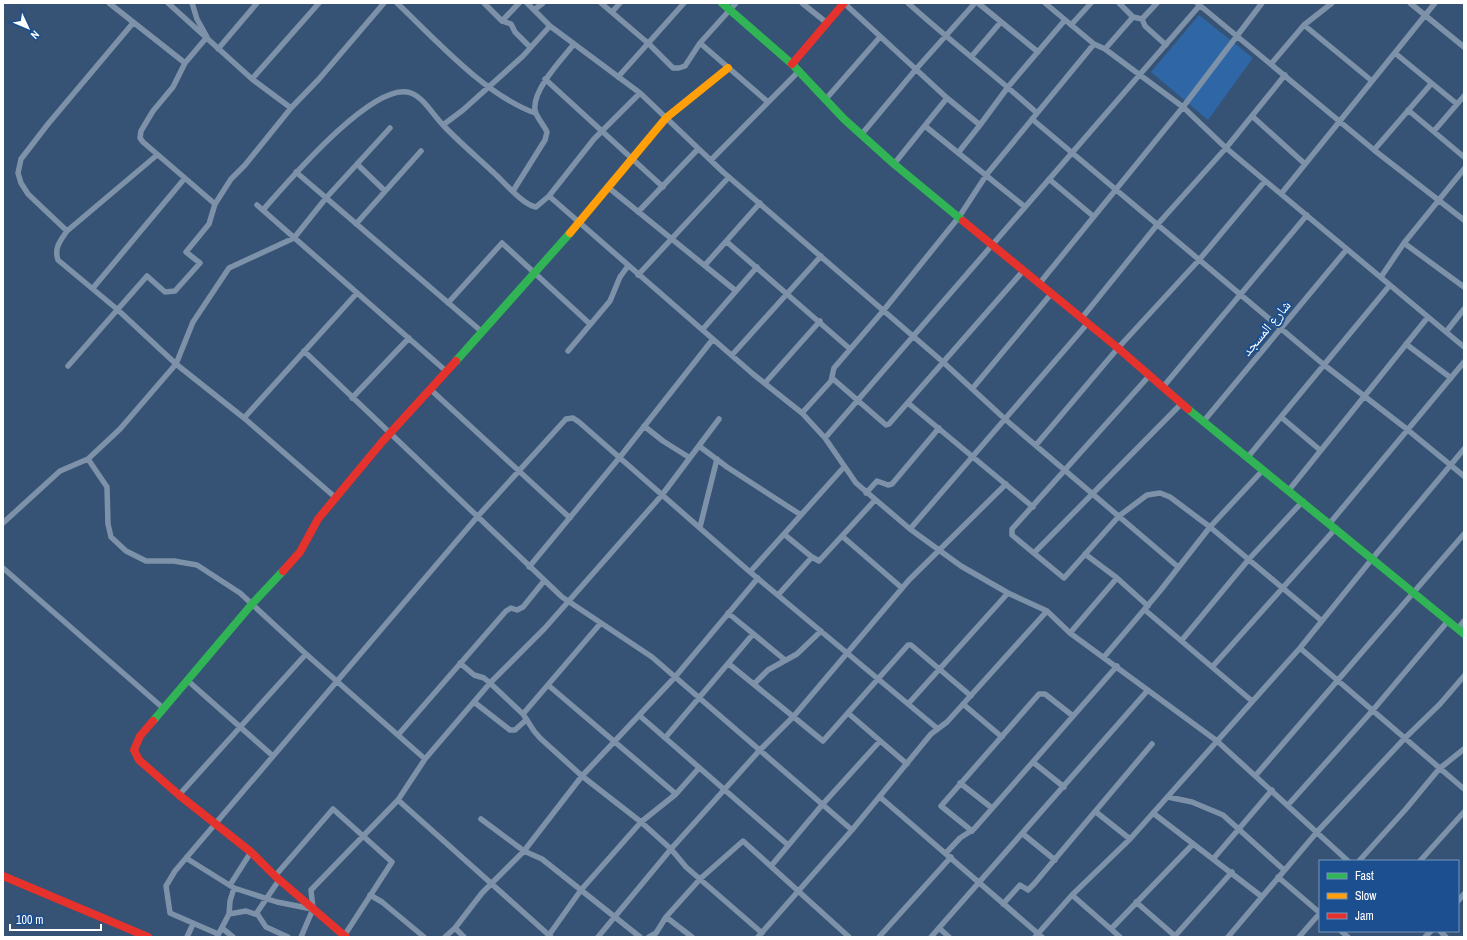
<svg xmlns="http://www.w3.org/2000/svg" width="1467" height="940" font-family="'Archivo Narrow','Noto Naskh Arabic',sans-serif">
	<rect width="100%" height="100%" fill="#365274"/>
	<path fill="#2f66a5" d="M1199,15L1253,58L1208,120L1151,72Z"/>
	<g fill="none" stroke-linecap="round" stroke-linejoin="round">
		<path stroke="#7d92a8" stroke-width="5.5" d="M109,3L185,63
			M168,3L252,79L291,108
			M192,3L197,19L207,37L185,63L173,87L153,111L141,131L140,138L143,142L215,204
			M397,3C436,40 485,95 535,113
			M484,3L502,21L511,24L515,32L530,47
			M527,3L550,26L640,93L723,172L943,362L1006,420L1177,566
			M601,3L649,44L673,68H679L685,66L700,43L736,3
			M802,3L827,23
			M844,3L947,98L980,125L1008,87L1065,20
			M908,3C950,41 995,75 1037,113
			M978,3L1038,52
			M1045,3L1094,44L1105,49L1183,107L1226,148L1464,347
			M1119,3L1133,17L1142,19L1145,26L1166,45
			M1197,3L1374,150L1464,220
			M1410,3L1464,47
			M534,10L543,3
			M612,12L620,3
			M1142,19L1157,3
			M502,21L519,3
			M1071,25L1091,3
			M1304,25L1372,81
			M700,43L768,102
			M218,49L257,3
			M1105,49L1133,17
			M1395,53L1457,104
			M971,57L1000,23
			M1271,64L1304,25L1332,3
			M618,77L684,3
			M252,79L319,3
			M545,79L663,187
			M825,100L880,37
			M1408,110L1464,157
			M1252,116L1305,164
			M1032,119L1323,364L1408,430L1464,476
			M443,125L463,110L523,56L550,26
			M925,126L1025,207
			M1434,131L1464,96
			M861,135L917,68L975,3
			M1374,150L1431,84
			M958,153L980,125
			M157,155L67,231C60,241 54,248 58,260L118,310L176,364L244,418L336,498
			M711,160L798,72
			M357,164L385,191
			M894,164L947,98
			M296,172L481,331
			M1049,179L1093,216
			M609,188L736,291
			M513,191L545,140L547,132C544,125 536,117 535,110C532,90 562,59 574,44
			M1281,194L1435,3
			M549,196L753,374L802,413L825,438L856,483L910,529L961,566L1008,593L1047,611L1070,633L1217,741L1348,861
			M257,205L446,371
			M263,210C286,184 374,79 411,93C424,98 433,115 443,125C459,142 477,157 494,173C504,182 523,205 536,207L549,196L594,139L640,93
			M638,212L698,149
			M356,224L421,151
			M67,231L28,194L21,183L18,173L21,159L48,124L133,23
			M727,242L850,349
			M1404,243L1464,287
			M705,265L760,203
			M638,275L729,177
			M1381,277L1404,243L1464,169
			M1039,284L1183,107L1262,3
			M93,288L185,178
			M448,303L502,243L590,324
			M1081,319L1157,225L1226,148L1285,75
			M703,329L757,267
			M1446,332L1464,309
			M1406,344L1451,378
			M304,351L562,597L652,657L852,830
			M568,351L610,301L620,277L628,266
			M732,355L821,256
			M68,366L147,276L165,292L175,291L200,263L186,252L209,224L215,204L231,179L245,165L291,108L319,79L384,3
			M1149,376L1012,529V535L1064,578L1119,516L1147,495L1160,493L1170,497L1210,527L1322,621
			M832,378L886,425L889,424L1023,271
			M765,383L820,321
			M1163,387L1307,215
			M430,389L570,518
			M972,389L1051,294
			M352,398L409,338
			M908,403L1033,507
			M802,413L831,381L834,368L883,311L959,217L987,174L1094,44
			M1281,417L1320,450
			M244,418L357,293
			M1203,422L1347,249
			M644,426L663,441L690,458
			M825,438L1200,5
			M1036,445L1118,348L1199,260L1265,181
			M699,446L727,467L801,515
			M1247,458L1390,285
			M88,459L107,487L108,524L111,537L126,551L146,561H174L197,565L240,593L306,654L425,759
			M1289,490L1428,317
			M866,493L877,481L888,485L892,484L939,428
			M3,523L60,471L88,459L120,429L176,364L193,322L229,268L294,238L326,198L390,128
			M1330,523L1464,362
			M700,527L717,459
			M910,529L1087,324
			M784,534L812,557L819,561L875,500
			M842,536L902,588
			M1034,553L1181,404
			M1085,554L1117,578L1148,606
			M529,567L620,457L713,339
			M3,568L163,708
			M750,572L844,467
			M778,595L812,557
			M1145,610L1252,701
			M728,613L785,660
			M1458,629L1464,621
			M1070,633L1117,578
			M1182,640L1249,559L1303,501
			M1300,648L1464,789
			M1104,657L1160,591L1210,527L1263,470
			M460,663L474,675L484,678L490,683L523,714L534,731L540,738L582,776L641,822L671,849L686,867L762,933
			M729,664L823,741L908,645H911L971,696
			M1213,666L1336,528
			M187,680L273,756
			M754,684L768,670L797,654L821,631
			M548,685L676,794
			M474,702L510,730H515L526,720
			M908,704L1008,593
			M963,704L1002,737
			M848,713L907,764
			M523,714L600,624
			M640,716L788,845
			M398,735L506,611L511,608L517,610L523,607L544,581
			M665,738L753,634
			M1033,762L1064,787
			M1256,775L1464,534
			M960,783L992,808
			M179,795L306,654
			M880,797L1042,937
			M1168,797L1192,802L1223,815L1284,870
			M398,800L551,937
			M1288,805L1373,710L1448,621
			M1096,812L1130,839
			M1153,813L1261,896
			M481,819L524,851L542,859L640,937
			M972,831L941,806L1039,694H1045L1073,716
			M1023,834L1055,860
			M946,853L960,838L974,829L1117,666
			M186,858L234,888L277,902L312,909
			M1214,858L1272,790
			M1359,861L1405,810L1439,769L1464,749
			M1420,861L1464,812
			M771,866L822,805L880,741
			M275,876L333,809L392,862L344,936
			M1278,877L1320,913
			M230,885L251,852
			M370,895L382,902L424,937
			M1072,895L1120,937
			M1458,901L1464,894
			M1136,902L1175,936
			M1003,904L1020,885L1028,890L1034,884L1152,744
			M229,914L246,911L258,915L266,927L288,937
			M256,914L279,880
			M666,917L692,937
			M222,928L233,937
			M455,928L464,937
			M939,928L949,937
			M1111,929L1193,844
			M1341,931L1348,937
			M1440,931L1446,937
			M218,934L170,913L166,886L175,871L478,516L566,419L573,418L579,422L750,572L938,729
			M549,935L581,890L641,822L676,794L699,768
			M187,937L193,924
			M217,937L229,914L230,901L234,888
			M301,937L313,909L311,890L398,800L425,759L490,683L545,628L662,495L719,419
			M445,937L455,928L482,893L524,851L582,776L675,677L758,578
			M598,937L671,849L759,751L793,717L909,580L1006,484
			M649,937L656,933L666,917L700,879L743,841L849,937
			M758,937L852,830L931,734L947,722L1047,611
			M879,937L951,857
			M931,937L1148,690
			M1035,937L1072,895L1130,839L1300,648L1372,559L1464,449
			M1174,937L1232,872
			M1228,937L1317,832L1405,738L1440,704L1464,676
			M1299,937L1320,913
			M1425,937L1431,931"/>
		<path stroke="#30b455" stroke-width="8" d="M722,3L792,64L844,119L894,164L963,221
			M456,361L570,233
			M1188,409L1464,634
			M153,721L252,604L283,571"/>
		<path stroke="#ff9f0a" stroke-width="8" d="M570,233L666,118L728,68"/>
		<path stroke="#e5322d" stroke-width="8" d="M792,64L844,3
			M963,221L1118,348L1188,409
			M283,571L300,552L318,519L382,442L456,361
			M153,721L140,736L134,750L139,760L179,795L251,852L275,876L346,937
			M3,876L148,937"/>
	</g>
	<g text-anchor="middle" stroke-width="4" stroke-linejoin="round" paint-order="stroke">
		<g font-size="14" fill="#fff" stroke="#1b4f8f">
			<text transform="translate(1266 328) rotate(-50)" y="5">شارع المسجد</text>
		</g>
	</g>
	<rect width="1467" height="940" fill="none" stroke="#ffffff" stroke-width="8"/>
	<rect x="1319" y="860" width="140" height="72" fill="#1b4f8f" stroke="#7695bc"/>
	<rect x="1327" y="873" width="20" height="6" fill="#30b455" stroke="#7695bc"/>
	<text x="1355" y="880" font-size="12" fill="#ffffff">Fast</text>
	<rect x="1327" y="893" width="20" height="6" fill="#ff9f0a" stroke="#7695bc"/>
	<text x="1355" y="900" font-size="12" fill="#ffffff">Slow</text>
	<rect x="1327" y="913" width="20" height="6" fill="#e5322d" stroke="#7695bc"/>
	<text x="1355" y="920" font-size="12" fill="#ffffff">Jam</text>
	<g transform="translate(28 28) rotate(134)" stroke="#1b4f8f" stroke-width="3" paint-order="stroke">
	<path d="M0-3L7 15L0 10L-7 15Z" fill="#ffffff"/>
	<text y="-6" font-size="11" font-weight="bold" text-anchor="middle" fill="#ffffff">N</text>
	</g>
	<path d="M10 924v6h91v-6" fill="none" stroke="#ffffff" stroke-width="2"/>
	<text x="16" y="924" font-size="12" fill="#ffffff" stroke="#1b4f8f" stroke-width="3" paint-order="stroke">100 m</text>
</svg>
